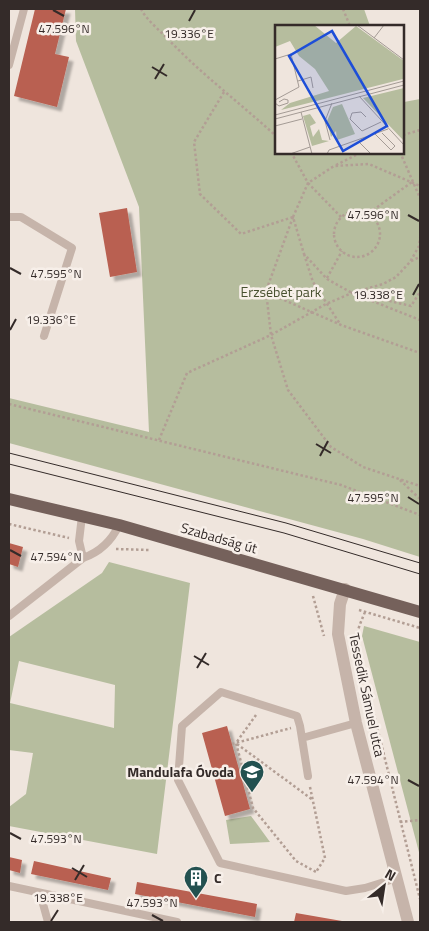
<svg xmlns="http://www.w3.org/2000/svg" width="429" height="931" font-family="'Titillium Web',sans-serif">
	<defs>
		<filter id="shadow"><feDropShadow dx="4.5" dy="4.5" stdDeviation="1" flood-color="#0004"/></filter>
	</defs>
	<rect width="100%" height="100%" fill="#efe5dd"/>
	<path fill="#b6bd9e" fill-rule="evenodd" d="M75,9H364L370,26H276V152H403V100L404,102L420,99V557L363,539L9,443V398L149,432L139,207L76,41Z
		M109,562L190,583L157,854L9,826V807L26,794L33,753L9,750V637L102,573ZM19,661L115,685L114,728L10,703Z
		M364,626L420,642V856L362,636Z
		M251,816L270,842L230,844L226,820Z"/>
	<path fill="#b96051" filter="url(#shadow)" d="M35,9H66L55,54L69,57L57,107L14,96Z
		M127,208L137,272L110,277L99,213Z
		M9,543L23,547L18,567L9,564Z
		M227,726L250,809L225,816L202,733Z
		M9,857L22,860L20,873L9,870Z
		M34,861L111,878L108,890L31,874Z
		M137,882L257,904L255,917L135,894Z
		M296,913L342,921L341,922H294Z"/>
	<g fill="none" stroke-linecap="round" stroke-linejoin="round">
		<path stroke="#b29e94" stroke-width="2.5" stroke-dasharray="2.5 2.5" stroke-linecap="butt" d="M141,9C146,19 158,29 167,38C201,74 240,103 276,136
			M343,9L350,26
			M224,92L194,142L200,194L241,234L293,217
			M403,135L420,130
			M291,152L308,183L293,217L304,254L327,279L352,293L420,320
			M400,152L420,198
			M336,165L362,152
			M334 234a23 23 0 1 1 46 0a23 23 0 1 1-46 0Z
			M369,213L412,182
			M293,217L266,291L271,335L288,390L331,447L363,467L420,486
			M341,217L308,183L334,166L369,164L420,186
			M304,254L313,282L340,324
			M411,261L420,257
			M327,278L342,251
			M266,292L341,325L420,353
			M360,294L411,306L420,292
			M9,404L341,485L420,515
			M159,440L187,373L271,335L326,304L352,293L383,284L396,277L410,262L419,246L420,238
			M400,480L420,499
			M9,524L69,538
			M116,549L150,550
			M313,596L324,636
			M359,610L420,628
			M365,612C360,624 355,634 357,647L420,899
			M256,715L236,743L253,808L296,861L316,872
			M232,744L291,728
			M237,744L313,800
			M310,787L325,858L316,872
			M400,822L420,820"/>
		<path stroke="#c6b4aa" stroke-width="8" d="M9,65L24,9
			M9,217H21L72,248L44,336
			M82,516L79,541L83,558
			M9,616L83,558C100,552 111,542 119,525
			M302,738L356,723
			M308,776L300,726L297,716L221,692L182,726L178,780L220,863L346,891L365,888L397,878
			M9,886L177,922
			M40,893L48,922"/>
		<path stroke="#c6b4aa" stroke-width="12" d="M345,589L340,604L338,634L356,723L408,922"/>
		<path stroke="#75615b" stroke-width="12" d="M9,499L119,525L420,612"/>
		<path stroke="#342b29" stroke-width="1" d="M9,453L286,523L420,563
			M9,464L284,533L420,574"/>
	</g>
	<path fill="none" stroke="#342b29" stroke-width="2" d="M53,10L64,16M189,21L195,10M152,67L167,76M155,79L164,64M408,215L419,221M10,268L21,274M413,295L419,284M10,330L16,319M316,444L331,453M320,456L328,441M408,497L419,504M10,550L21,556M194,656L209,665M197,668L206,653M408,780L419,786M10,833L21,839M72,868L87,877M75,880L84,865M152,915L163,921M51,921L58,910"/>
	<defs>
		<symbol id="school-pin" viewBox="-11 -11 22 30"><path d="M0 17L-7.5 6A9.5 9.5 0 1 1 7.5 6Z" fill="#235150" stroke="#f7efe9"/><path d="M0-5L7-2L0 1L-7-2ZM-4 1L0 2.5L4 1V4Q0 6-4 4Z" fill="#fff"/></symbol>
		<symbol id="building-pin" viewBox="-11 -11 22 30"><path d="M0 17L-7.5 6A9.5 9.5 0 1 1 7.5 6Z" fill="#235150" stroke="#f7efe9"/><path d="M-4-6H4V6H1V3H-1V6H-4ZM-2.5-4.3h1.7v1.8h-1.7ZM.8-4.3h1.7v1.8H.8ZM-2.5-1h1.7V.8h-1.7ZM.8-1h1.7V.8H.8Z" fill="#fff"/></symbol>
	</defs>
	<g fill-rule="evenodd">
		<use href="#school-pin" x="238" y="758" width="28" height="38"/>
		<use href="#building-pin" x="182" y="864" width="28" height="38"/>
	</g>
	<g text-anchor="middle" stroke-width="5" stroke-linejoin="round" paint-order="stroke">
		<g font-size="14" fill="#47502f" stroke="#f7efe9">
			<text x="281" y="297">Erzsébet park</text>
		</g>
		<g font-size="14" fill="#342b29" stroke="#f7efe9">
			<text transform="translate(219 538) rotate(16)" y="5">Szabadság út</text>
			<text transform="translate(367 695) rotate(78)" y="5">Tessedik Sámuel utca</text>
		</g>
		<g font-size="14" font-weight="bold" fill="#342b29" stroke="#f7efe9" text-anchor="end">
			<text x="234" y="777">Mandulafa Óvoda</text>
			<text x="214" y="883" text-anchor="start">C</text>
		</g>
	</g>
	<g transform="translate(275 25)">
		<rect width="129" height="129" fill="#efe5dd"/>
		<path d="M0,0H39L61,18L81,1L129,36L128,54L6,85L15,78L54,66L40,44L24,31L15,16L0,22ZM129,63V116L88,73ZM67,79L80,109L62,115L61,106L56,112L52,96L58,82ZM35,89L41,98L35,101L38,112L44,104L47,115L54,116L37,121L28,91Z" fill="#b6bd9e"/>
		<path fill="none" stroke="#a49b95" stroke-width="1" d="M82,0L129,35M99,13L109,0M0,34L16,29L24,62L0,75M23,56L36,52L38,63M84,71L129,120M0,78L4,81L13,78V75L9,74L4,77M26,87L37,129M0,90L129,56M91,92L86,87L77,88L75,94L87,106L106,97M0,94L129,60M0,101L27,94M100,109L116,125L120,121L107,108M55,115L50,96L57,78M83,116L96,129M15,129L35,122M52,129L54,125L113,104"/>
		<path fill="#1d4ed8" fill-opacity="0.15" stroke="#1d4ed8" stroke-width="2.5" d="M57,6L112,101L68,126L14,31Z"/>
		<rect width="129" height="129" fill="none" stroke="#342b29" stroke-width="2.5"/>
	</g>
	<g font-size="12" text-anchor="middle" fill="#342b29" stroke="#f7efe9" stroke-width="5" stroke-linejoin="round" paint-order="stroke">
		<text x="64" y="33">47.596°N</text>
		<text x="189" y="38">19.336°E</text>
		<text x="373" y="219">47.596°N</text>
		<text x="56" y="278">47.595°N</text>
		<text x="378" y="299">19.338°E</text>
		<text x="51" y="324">19.336°E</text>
		<text x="373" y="502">47.595°N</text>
		<text x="56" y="561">47.594°N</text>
		<text x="373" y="784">47.594°N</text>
		<text x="56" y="843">47.593°N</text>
		<text x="58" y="902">19.338°E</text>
		<text x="152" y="907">47.593°N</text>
	</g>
	<rect width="429" height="931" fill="none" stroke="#342b29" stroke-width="20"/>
	<g transform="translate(384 886) rotate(30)" stroke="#f7efe9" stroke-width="4" paint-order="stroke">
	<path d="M0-4L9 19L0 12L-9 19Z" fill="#342b29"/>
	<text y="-8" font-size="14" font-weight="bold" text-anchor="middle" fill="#342b29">N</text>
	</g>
</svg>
